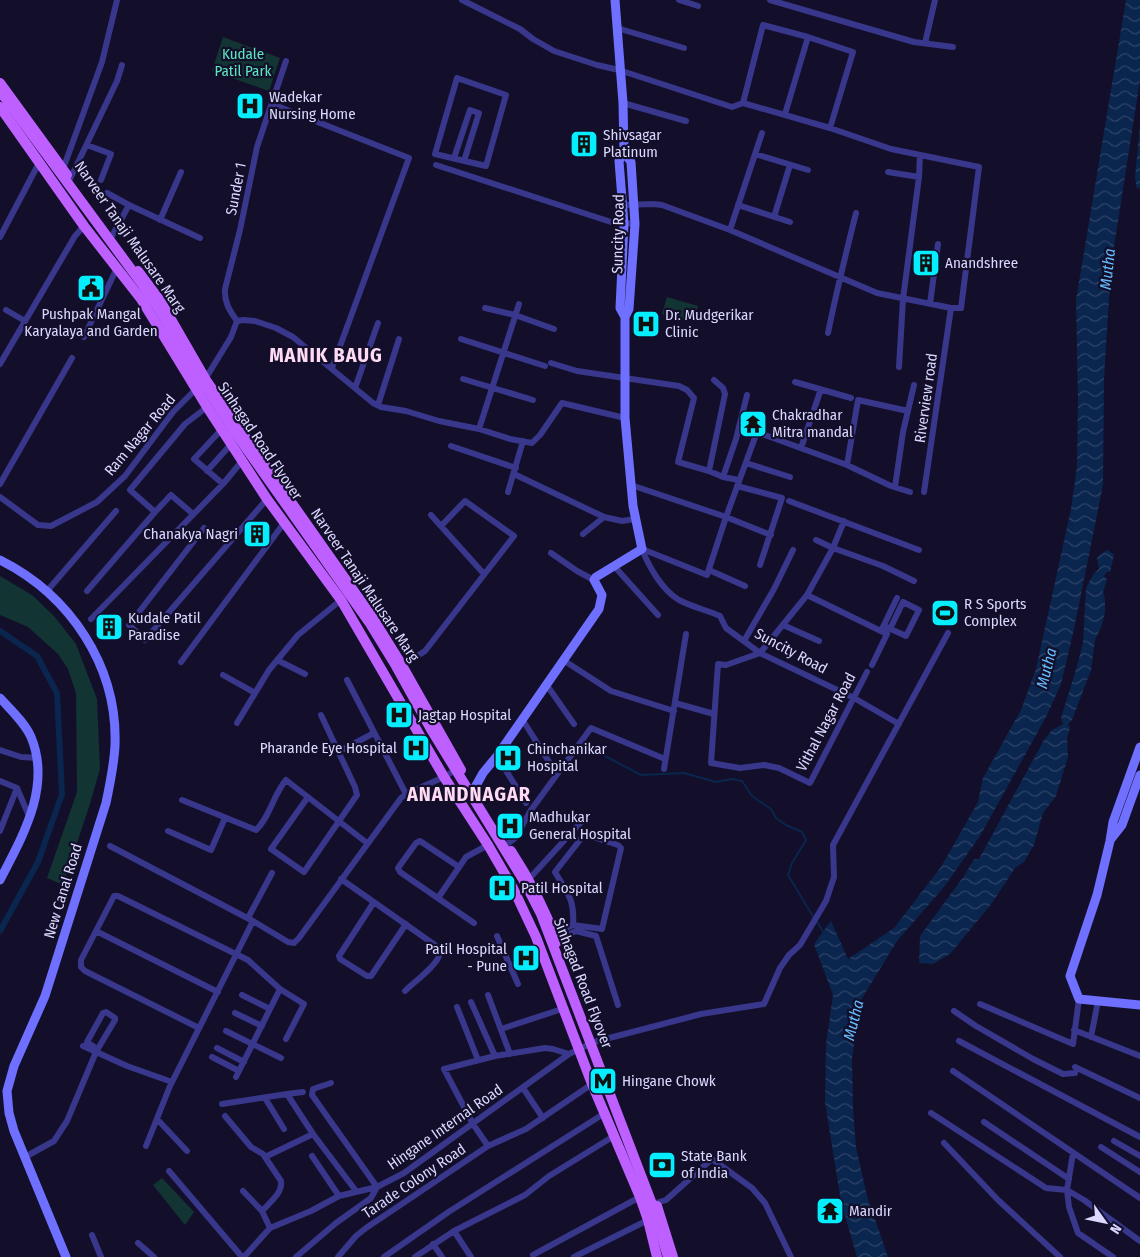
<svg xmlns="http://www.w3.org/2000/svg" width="1140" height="1257" font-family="'Fira Sans Condensed',sans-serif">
	<defs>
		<pattern id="water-waves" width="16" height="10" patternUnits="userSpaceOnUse" patternTransform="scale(1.25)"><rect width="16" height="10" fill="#0a254e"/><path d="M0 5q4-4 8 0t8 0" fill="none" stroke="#2d4469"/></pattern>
	</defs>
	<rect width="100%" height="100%" fill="#130f2a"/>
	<path fill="#123432" d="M223,37L280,58L269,91L212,71Z
		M667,297L698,306L694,322L662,314Z
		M0,576L32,595L54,616L76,644L97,699L100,769L89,807L63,885L47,878L77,792L76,693L68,669L58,654L28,627L0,615Z
		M162,1178L194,1212L185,1225L153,1185Z"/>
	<path fill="url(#water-waves)" d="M1126,0H1140V80L1111,266L1104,379L1103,485L1074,629L1061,684L1046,717L980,836L944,887L897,941L861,1000L852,1058L853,1108L856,1147L867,1196L888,1257H857L841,1202L825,1102L826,1044L833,995L814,944L831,921L848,959L894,928L941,867L978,802L983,778L1021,710L1036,669L1071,509L1077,466L1078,399L1076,300Z
		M1140,125V188L1137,189L1135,177Z
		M1108,550L1114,555L1110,572H1107L1104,576L1107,580L1103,592L1105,599V612L1102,625L1095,640L1091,670L1072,720L1068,724L1070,728L1067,738L1068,757L1056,796L1043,813L1034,845L1024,862L1015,868L992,903L950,954L933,964L919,963L920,936L964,876L974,859H979L1044,740L1052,730L1063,724L1061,718L1077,666L1083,643L1086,588L1094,573L1099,569L1097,558L1104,552Z"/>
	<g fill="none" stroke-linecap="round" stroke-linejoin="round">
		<path stroke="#0a254e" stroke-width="2" d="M605,756L641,775L684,773L716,782L732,779L742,781L752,796L771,809L776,818L786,825L802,832L806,840L792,863L788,875L814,918
			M817,922L824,933"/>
		<path stroke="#0a254e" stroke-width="6" d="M0,631L37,656L57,693L62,794L38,862L0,931"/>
		<path stroke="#38378b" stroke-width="6" d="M462,0L520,29L533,39L554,51L597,65L619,70L732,107L743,103L763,25L808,37L853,52L830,128
			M679,0L698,6
			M770,0L914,42L953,47
			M617,28L684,48
			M925,43L935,0
			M457,78L506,95L486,166L435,154Z
			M623,103L686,121
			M272,104L409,158L332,368
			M785,114L808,37
			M87,145L111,154L101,180
			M755,154L808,170
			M454,158L470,110L479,113L464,161
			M436,165L611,222L635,224
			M63,169L102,62L117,0
			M888,172L919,177
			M70,179L117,81L122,65
			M107,193L129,205L200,238
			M623,205L654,204L662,205L730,230L877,293L951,308H961L979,167L891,149L830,128L743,103
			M738,205L790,222
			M774,217L790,165
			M160,220L181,172
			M730,230L762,133
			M112,236L129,205
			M0,237L40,161
			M930,304L938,244
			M485,308L515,315L554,329
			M6,310L25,321
			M237,321C230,311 224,303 225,289L240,230L257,147L286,61
			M828,333C836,293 846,253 856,213
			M84,337L117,268
			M461,339L545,366
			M551,363L577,371L679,386L687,390L694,398L678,462L709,471L723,477
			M0,364L75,236L84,226
			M899,367L903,299L919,177L920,155
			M463,379L533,400
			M204,381L231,337L237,321L243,320L255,321L276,328L293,337L373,403L381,407L406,411L439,421L479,429L510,439L532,443L540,435L562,403L625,418
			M795,382L851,398
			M355,388L378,323
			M378,405L399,339
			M222,429L194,459L223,484
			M479,429L519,304
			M451,446L516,468
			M801,448L821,389
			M746,463L790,477
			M847,465L858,400L908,411
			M207,471L232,443
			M709,471L725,394L723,388L714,380
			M514,474L604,517L622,521L635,519
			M739,480L723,477L736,439L747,395
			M0,484L72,358
			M631,485L726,517L771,535
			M737,486L782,498L760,565
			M895,487L903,432L914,385
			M508,492L523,441
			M924,492L951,308
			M0,497L38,525L51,526L97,502L125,476L173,412L197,388
			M789,501L919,550
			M155,512L171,495L193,514
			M431,515L484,574
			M204,528L129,625L145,640L267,499
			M583,534L604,517
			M816,540L833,548L883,566L914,581
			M642,549L707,575L726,517L757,432L847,465L891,486L910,492
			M642,549C649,567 662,590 679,600C692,607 707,610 720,616L726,628L760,653L854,698L899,724
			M551,553L577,571L594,580
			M614,566L658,615
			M709,570L745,586
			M47,591L116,511
			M87,591L155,512L130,490L185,424L207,407
			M807,595L887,634L872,665
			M91,619L223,484L242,461
			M783,625L819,641
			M884,626L906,636L919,610L903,602L890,629
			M882,629L897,598
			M744,641L774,589L793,550
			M760,653L726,665L718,664L711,763L740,768L764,765L779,768L810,783L867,672
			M760,653L807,595L833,548L844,521
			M277,660L305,674
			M563,660L611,691L674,711
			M181,662L284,523
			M402,666L425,651L514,536L465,501L441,526
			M223,675L255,693
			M347,680L406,794
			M546,684L574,724
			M675,703L714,714
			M522,719L553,768
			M237,723L269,670L298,635L341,600
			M0,750L21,757L38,758
			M338,752L374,733
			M497,756L526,803
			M664,769L686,634
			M0,781L17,788L29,816
			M308,797L271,849L304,872L357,795L355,787L321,715
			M182,800L256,830C270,817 273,795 286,780L367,843
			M0,831L17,788
			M168,831L211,850L225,818
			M507,844L515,838L531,810L591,728L665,759
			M110,846L253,921L288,942L294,943L299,938L401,798L406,794L444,777L457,769
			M459,867L420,841L416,843L398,868L400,872L474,923
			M341,879L435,945C438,948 440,952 439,956C436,966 413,983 405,991
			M529,879L583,820
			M438,898L466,857L488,845
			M374,902L339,956L340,959L367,976H371L406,924
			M248,918L272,873
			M96,931L218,992
			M554,933L573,925L602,929L621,848L618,845L593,837L583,836L555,872C567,893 575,899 573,925
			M497,936L518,984
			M556,940L576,931L596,936L618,1005
			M280,989L304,1004L286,1039
			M242,995L270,1009
			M488,995L510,1054
			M471,1002L495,1056
			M980,1004L1073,1044L1079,999
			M457,1007L478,1060
			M954,1011L976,1026L1033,1059L1063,1074L1075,1073
			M235,1013L262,1026
			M199,1028L85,971L81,967V960L114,896H118L248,960L280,989L236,1077
			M501,1029L562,1009
			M1074,1030L1140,1056
			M226,1031L281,1058
			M1091,1037L1098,1001
			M959,1041L1140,1137
			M83,1046L127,1066L172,1082
			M217,1048L244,1062
			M212,1057L239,1071
			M1075,1067L1140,1098
			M953,1071L1140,1198
			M523,1088L543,1118
			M287,1094L303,1092
			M265,1098L284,1129
			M222,1104L287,1094L313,1134L356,1191
			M931,1113L1046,1188L1067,1190L1084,1200L1140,1241
			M225,1116L251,1147L263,1154L281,1181C283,1193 269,1203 262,1211
			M157,1119L187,1151
			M984,1122L1069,1179
			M1114,1141L1140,1156
			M944,1143L998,1200L1060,1257
			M146,1146L170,1086L253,921
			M488,1146L526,1129L592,1084
			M1101,1147L1140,1172
			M1073,1153L1067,1190L1069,1207L1078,1233L1113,1257
			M312,1156L339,1196
			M25,1157L54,1141L67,1121L96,1052L115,1020V1018L106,1012L103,1013L87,1042L97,1049
			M265,1157L313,1134
			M169,1171L242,1257
			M243,1191L262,1211L270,1228
			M656,1203L666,1200L712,1159L752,1188L765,1203L791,1257
			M454,1231L471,1257
			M92,1235L101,1257
			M138,1243L154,1257
			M433,1244L442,1257
			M533,1255L640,1197
			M244,1257L270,1228L311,1211L339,1196L377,1187L404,1173L569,1054L594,1042L701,1014L764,1004L780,968L789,955L800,945L826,901L834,877L833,845L948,633
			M296,1257L336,1223L371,1198L377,1187L312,1095L313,1089L331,1083
			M338,1257L356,1236L366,1228L488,1146L473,1124L444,1069L495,1056L545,1048L553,1049L569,1054
			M384,1257L450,1211L605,1113
			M415,1257L454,1231L525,1195L549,1176L614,1136
			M574,1257L648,1220"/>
		<path stroke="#6f70ff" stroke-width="9" d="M615,0L623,103L624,152L631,162L635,224L629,309L625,317
			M0,560C70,595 118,666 115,746C114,765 110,784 106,803L45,996L14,1066L7,1091L9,1113L14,1131L66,1257
			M0,698C11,710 25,723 31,737C52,787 22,837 0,880
			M1140,747L1113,822L1110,841L1097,895L1070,976L1079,999L1140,1005
			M459,800L473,791L483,773L497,756L599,609L602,595L594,580L596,577L642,549L633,506L625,418V317L620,308L624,224L619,161L624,152
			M1111,839L1122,825L1140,775"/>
		<path stroke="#be5fff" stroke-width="10" d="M0,83L67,175
			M0,107L84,226L141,299L207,407L267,499L341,600L444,777L488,845L513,888L536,937L592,1084L640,1197L648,1220L657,1257
			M138,271L161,302L206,380L239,428L372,617L400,662L461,770
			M511,851C530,880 545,910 557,942
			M657,1206L673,1257"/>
		<path stroke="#be5fff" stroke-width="10" d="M0,91L142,284L158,308L191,364L234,431L369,622L396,666L432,731L524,881L541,914L652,1204L668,1257"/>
	</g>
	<defs>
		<symbol id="hospital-square" viewBox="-11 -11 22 22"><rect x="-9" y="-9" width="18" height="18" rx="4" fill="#04eeff" stroke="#130f2a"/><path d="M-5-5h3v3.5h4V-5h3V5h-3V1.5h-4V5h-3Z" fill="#111"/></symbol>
		<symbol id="building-square" viewBox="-11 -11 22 22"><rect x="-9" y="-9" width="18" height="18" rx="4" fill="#04eeff" stroke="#130f2a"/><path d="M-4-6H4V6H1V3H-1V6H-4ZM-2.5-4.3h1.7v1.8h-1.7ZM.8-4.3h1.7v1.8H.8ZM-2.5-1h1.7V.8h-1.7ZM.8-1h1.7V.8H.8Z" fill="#111"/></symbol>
		<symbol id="civic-square" viewBox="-11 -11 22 22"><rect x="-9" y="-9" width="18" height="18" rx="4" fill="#04eeff" stroke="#130f2a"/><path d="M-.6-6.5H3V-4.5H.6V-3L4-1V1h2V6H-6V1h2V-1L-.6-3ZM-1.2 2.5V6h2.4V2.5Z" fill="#111"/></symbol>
		<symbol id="temple-square" viewBox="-11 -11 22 22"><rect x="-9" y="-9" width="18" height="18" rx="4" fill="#04eeff" stroke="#130f2a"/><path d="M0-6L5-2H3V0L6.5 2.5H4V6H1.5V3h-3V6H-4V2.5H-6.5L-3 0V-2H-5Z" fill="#111"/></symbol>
		<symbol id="stadium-square" viewBox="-11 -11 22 22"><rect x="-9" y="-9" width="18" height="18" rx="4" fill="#04eeff" stroke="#130f2a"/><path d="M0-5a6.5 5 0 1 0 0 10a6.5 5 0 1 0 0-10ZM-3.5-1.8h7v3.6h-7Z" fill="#111"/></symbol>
		<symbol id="metro-square" viewBox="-11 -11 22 22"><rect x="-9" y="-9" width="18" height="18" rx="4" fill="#04eeff" stroke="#130f2a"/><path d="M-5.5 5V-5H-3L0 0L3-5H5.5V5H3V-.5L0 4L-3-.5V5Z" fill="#111"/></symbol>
		<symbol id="bank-square" viewBox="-11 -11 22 22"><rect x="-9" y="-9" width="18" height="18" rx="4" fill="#04eeff" stroke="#130f2a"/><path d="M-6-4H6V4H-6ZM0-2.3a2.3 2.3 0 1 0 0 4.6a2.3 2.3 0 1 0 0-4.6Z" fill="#111"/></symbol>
	</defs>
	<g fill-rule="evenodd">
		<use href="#hospital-square" x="234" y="90" width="32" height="32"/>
		<use href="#building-square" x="568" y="128" width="32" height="32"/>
		<use href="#building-square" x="910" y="247" width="32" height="32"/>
		<use href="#civic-square" x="75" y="272" width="32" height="32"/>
		<use href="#hospital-square" x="630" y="308" width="32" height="32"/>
		<use href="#temple-square" x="737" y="408" width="32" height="32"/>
		<use href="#building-square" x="241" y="518" width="32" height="32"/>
		<use href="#stadium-square" x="929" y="597" width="32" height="32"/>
		<use href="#building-square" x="93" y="611" width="32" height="32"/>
		<use href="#hospital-square" x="383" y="699" width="32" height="32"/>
		<use href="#hospital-square" x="400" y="732" width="32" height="32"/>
		<use href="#hospital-square" x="492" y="742" width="32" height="32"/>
		<use href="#hospital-square" x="494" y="810" width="32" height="32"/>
		<use href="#hospital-square" x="486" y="872" width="32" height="32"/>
		<use href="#hospital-square" x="510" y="942" width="32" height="32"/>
		<use href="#metro-square" x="587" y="1065" width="32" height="32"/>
		<use href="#bank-square" x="646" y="1149" width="32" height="32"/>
		<use href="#temple-square" x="814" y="1195" width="32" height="32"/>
	</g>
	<g text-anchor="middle" stroke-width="4.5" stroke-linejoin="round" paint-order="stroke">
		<g font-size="15" fill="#5ce7c0" stroke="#130f2a">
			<text x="243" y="59">Kudale<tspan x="243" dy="17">Patil Park</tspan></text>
		</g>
		<g font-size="15" fill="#dbd8ff" stroke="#130f2a" text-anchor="start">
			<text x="269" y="102">Wadekar<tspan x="269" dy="17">Nursing Home</tspan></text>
			<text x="603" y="140">Shivsagar<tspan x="603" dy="17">Platinum</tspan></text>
			<text x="945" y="268">Anandshree</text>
			<text x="91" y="319" text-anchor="middle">Pushpak Mangal<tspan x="91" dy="17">Karyalaya and Garden</tspan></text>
			<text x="665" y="320">Dr. Mudgerikar<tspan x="665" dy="17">Clinic</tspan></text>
			<text x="772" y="420">Chakradhar<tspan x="772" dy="17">Mitra mandal</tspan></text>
			<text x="238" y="539" text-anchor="end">Chanakya Nagri</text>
			<text x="964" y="609">R S Sports<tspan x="964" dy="17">Complex</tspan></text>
			<text x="128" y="623">Kudale Patil<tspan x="128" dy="17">Paradise</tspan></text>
			<text x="418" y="720">Jagtap Hospital</text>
			<text x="397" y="753" text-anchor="end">Pharande Eye Hospital</text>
			<text x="527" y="754">Chinchanikar<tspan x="527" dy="17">Hospital</tspan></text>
			<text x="529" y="822">Madhukar<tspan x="529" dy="17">General Hospital</tspan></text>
			<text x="521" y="893">Patil Hospital</text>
			<text x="507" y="954" text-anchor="end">Patil Hospital<tspan x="507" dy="17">- Pune</tspan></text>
			<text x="622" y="1086">Hingane Chowk</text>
			<text x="681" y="1161">State Bank<tspan x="681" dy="17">of India</tspan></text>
			<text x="849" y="1216">Mandir</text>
		</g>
		<g font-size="15" fill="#dbd8ff" stroke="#130f2a">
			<text transform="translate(236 189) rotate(-79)" y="5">Sunder 1</text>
			<text transform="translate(618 234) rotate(-89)" y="5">Suncity Road</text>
			<text transform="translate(130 237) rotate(55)" y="5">Narveer Tanaji Malusare Marg</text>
			<text transform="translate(926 398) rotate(-82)" y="5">Riverview road</text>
			<text transform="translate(140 435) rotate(-50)" y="5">Ram Nagar Road</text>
			<text transform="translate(260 441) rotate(56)" y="5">Sinhagad Road Flyover</text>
			<text transform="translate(365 585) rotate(56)" y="5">Narveer Tanaji Malusare Marg</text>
			<text transform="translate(791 651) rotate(28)" y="5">Suncity Road</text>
			<text transform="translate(826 722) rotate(-62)" y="5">Vithal Nagar Road</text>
			<text transform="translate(63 891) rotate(-73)" y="5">New Canal Road</text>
			<text transform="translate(583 983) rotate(69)" y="5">Sinhagad Road Flyover</text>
			<text transform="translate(445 1127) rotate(-35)" y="5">Hingane Internal Road</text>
			<text transform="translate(414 1181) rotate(-34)" y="5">Tarade Colony Road</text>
		</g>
		<g font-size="16" font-style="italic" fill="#66bdff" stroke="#130f2a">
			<text transform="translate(1107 269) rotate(-84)" y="6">Mutha</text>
			<text transform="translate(1046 668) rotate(-76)" y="6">Mutha</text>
			<text transform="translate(853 1020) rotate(-76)" y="6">Mutha</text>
		</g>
		<g font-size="20" font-weight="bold" letter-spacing="1" fill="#ffdaf3" stroke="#130f2a">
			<text x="326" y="362">MANIK BAUG</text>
			<text x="469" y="801">ANANDNAGAR</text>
		</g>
	</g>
	<g transform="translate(1105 1222) rotate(123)" stroke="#130f2a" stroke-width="4" paint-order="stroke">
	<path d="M0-4L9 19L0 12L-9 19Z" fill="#dbd8ff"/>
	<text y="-8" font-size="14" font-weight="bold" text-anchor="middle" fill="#dbd8ff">N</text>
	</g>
</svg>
